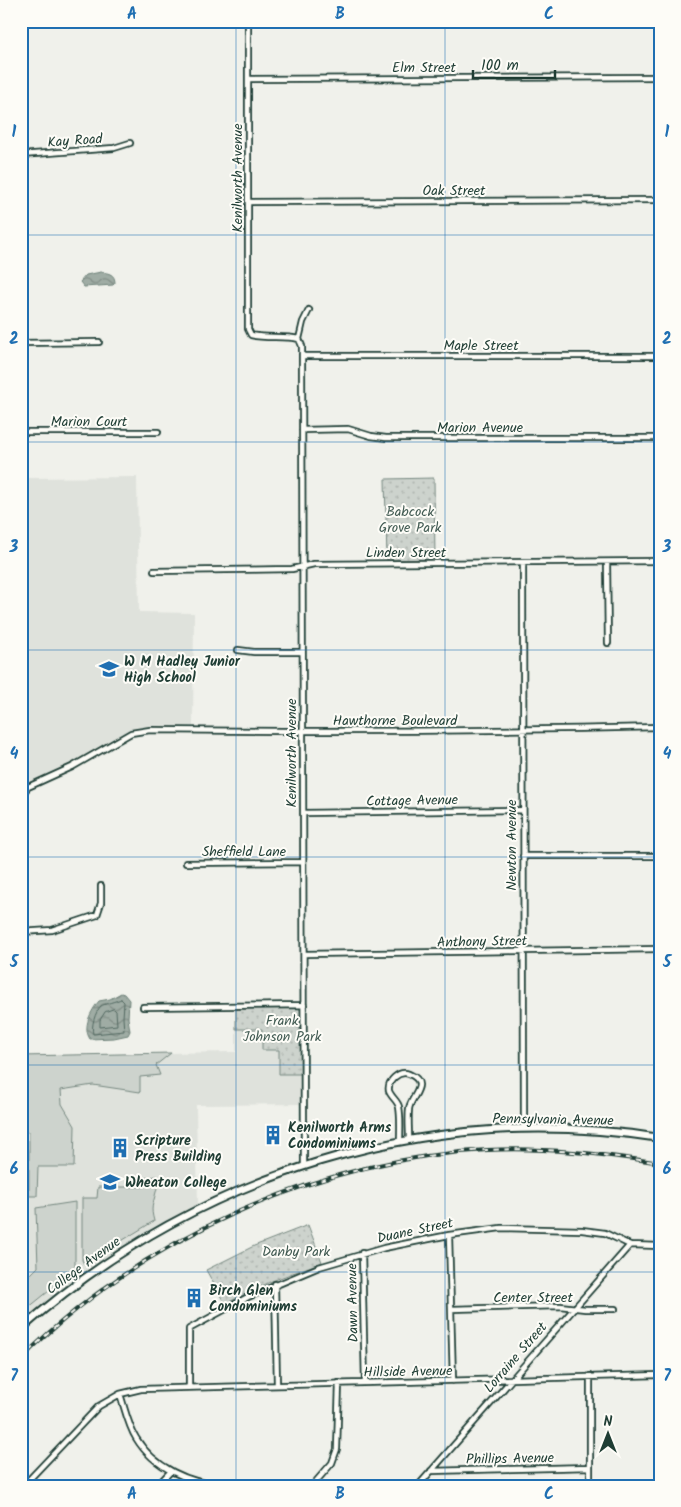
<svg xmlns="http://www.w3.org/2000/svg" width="681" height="1507" font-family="Kalam,sans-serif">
	<defs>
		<pattern id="park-dots" width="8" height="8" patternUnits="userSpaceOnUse" patternTransform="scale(1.25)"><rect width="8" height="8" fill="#cdd3cd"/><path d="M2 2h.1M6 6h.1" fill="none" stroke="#b0b6b1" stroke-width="1.8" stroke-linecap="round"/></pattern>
		<pattern id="water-waves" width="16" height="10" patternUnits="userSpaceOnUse" patternTransform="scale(1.25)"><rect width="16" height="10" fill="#9faca4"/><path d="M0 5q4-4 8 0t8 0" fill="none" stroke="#818d86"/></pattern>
	</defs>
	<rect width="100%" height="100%" fill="#f0f1eb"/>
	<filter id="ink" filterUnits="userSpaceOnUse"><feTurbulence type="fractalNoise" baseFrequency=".02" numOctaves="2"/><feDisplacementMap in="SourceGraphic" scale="10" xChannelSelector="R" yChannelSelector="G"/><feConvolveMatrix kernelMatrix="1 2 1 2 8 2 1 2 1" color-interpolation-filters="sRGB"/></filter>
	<g filter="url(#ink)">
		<path fill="#dfe2dc" d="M137,477L139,612L194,613L193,726L144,727L130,730L55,773L24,786V478Z
			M236,1029H262L279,1049L303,1074V1104L196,1105L198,1207L146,1234L81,1277L25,1321L21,1055L236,1052Z"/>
		<path fill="#cdd3cd" stroke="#768880" d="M171,1053L156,1065L160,1075L140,1077V1092L93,1085L61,1090L62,1104L75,1126L74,1167H38L37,1196H29V1132L21,1131V1056Z
			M157,1176C157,1181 158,1187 156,1192C153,1205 150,1207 154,1221L84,1264L82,1260V1198H97L98,1187H144V1178Z
			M75,1202V1270L28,1308L29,1276L38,1267L36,1208Z"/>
		<path fill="url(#park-dots)" stroke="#768880" d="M434,478L435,560H387L385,479Z
			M302,1007L303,1074H279V1050H262V1029H236V1008Z
			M308,1225L322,1262L272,1281L225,1304L206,1270L254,1246Z"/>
		<path fill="url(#water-waves)" stroke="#6c8077" d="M101,272C109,273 115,274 115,283L113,285L84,287L80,282L86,275Z
			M121,993L124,994L129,1000L128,1018L130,1031L128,1035L114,1038L90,1039C82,1027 91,1011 99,1001L110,999Z"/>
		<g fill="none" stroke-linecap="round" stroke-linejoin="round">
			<path stroke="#526961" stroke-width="1" d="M121,999L124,1002L123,1018L124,1031L93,1034C91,1026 95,1012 101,1006C104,1004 117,1001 121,999Z
				M114,1009L116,1011L117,1025L100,1027V1020L105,1012Z"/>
			<defs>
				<path id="street" d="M248,21V329L251,335C267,339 283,335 299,339
					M248,79L660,77
					M21,155L114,148L130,143
					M248,202L660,200
					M299,339L302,346V356L304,1166
					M299,339L303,322L309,310
					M21,343L99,342
					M302,356H660
					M302,430L348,429L371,436L386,438H660
					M21,432H158
					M21,512V523
					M607,562L608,643
					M523,563L524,1128
					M154,571L292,569L314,564L660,561
					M21,602V932
					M238,650L254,652H302
					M21,795L28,787L72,767L131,733L150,730C320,732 490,731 660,727
					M303,813L522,810
					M523,856H660
					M186,863L303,862
					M21,930V932L52,930L97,915L101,903V886
					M304,954L660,949
					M143,1007L304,1005
					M400,1141C400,1130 401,1118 399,1107C398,1101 391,1097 389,1091C387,1081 399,1070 409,1074C431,1083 410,1097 409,1109C408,1119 409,1129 409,1139
					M449,1235L453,1381
					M362,1253L365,1383
					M275,1284L277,1385
					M451,1309L560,1306L585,1309H615
					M21,1310L23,1327
					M189,1387V1329L248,1297L319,1267L384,1248L449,1235L501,1228L582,1230L605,1233L630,1245L660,1246
					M120,1394C125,1409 128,1425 136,1438C154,1468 189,1483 223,1486
					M431,1471L590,1467
					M23,1486L99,1406L120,1394L141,1389L660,1375
					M157,1486L171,1471
					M312,1486L332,1463L337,1449L339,1383
					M418,1486L630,1245
					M590,1486V1376"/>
				<path id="secondary" d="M21,1329C197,1174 427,1101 660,1138"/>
			</defs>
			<use href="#street" stroke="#1f3d34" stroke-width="8"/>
			<use href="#secondary" stroke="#1f3d34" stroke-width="10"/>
			<use href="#street" stroke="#fdfcf7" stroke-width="4.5"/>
			<use href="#secondary" stroke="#fdfcf7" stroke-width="6"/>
			<defs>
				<path id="rail" d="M21,1359C141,1239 318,1159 487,1150C545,1147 602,1154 660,1163"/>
			</defs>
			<use href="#rail" stroke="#1f3d34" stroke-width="4"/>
			<use href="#rail" stroke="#fdfcf7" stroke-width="2" stroke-dasharray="5.5" stroke-linecap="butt"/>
		</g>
	</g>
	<path fill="none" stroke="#1f6fb2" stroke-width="1" stroke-opacity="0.55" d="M236,21V1486M445,21V1486M21,235H660M21,442H660M21,650H660M21,857H660M21,1065H660M21,1272H660"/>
	<defs>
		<symbol id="school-bare" viewBox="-9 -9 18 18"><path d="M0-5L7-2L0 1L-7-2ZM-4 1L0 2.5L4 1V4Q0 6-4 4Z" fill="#1f6fb2" stroke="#fdfcf7" stroke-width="2.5" paint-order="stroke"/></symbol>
		<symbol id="building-bare" viewBox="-9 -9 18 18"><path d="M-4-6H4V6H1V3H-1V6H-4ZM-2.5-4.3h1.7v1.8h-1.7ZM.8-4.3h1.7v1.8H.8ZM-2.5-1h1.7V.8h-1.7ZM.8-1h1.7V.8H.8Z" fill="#1f6fb2" stroke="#fdfcf7" stroke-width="2.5" paint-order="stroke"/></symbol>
		<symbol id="university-bare" viewBox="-9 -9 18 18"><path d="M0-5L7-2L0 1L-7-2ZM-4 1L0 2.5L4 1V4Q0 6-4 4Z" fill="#1f6fb2" stroke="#fdfcf7" stroke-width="2.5" paint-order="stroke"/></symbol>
	</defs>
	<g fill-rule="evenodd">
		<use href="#school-bare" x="95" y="655" width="28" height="28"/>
		<use href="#building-bare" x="259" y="1121" width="28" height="28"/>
		<use href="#building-bare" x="106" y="1134" width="28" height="28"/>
		<use href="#university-bare" x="96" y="1168" width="28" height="28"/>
		<use href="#building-bare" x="180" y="1284" width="28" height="28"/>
	</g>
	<g text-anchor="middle" stroke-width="4" stroke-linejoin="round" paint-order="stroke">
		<g font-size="14" fill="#1f3d34" stroke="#fdfcf7">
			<text x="424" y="72">Elm Street</text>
			<text transform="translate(75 140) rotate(-4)" y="5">Kay Road</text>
			<text transform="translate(237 178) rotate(-90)" y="5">Kenilworth Avenue</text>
			<text x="454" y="195">Oak Street</text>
			<text x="481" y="350">Maple Street</text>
			<text x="89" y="426">Marion Court</text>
			<text x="480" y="432">Marion Avenue</text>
			<text x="406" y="557">Linden Street</text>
			<text x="395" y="725">Hawthorne Boulevard</text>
			<text transform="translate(291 753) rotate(-90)" y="5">Kenilworth Avenue</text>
			<text transform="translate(412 800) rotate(-1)" y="5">Cottage Avenue</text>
			<text transform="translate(511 845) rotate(-90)" y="5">Newton Avenue</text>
			<text x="244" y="856">Sheffield Lane</text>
			<text transform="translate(482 941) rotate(-1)" y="5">Anthony Street</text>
			<text transform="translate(553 1119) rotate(1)" y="5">Pennsylvania Avenue</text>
			<text transform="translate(415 1230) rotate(-12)" y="5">Duane Street</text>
			<text transform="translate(83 1265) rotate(-36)" y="5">College Avenue</text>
			<text x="533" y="1302">Center Street</text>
			<text transform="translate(352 1303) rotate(-91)" y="5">Dawn Avenue</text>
			<text transform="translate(515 1357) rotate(-49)" y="5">Lorraine Street</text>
			<text transform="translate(408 1371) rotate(-1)" y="5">Hillside Avenue</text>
			<text transform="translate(510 1458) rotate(-1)" y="5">Phillips Avenue</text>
		</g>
		<g font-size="14" fill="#425b53" stroke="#fdfcf7">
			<text x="410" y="516">Babcock<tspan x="410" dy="16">Grove Park</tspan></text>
			<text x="282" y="1025">Frank<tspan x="282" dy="16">Johnson Park</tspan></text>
			<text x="296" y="1256">Danby Park</text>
		</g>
		<g font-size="14" font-weight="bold" fill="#1f3d34" stroke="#fdfcf7" text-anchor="start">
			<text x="124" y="666">W M Hadley Junior<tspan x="124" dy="16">High School</tspan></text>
			<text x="288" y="1132">Kenilworth Arms<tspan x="288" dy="16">Condominiums</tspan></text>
			<text x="135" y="1145">Scripture<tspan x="135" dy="16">Press Building</tspan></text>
			<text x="125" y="1187">Wheaton College</text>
			<text x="209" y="1295">Birch Glen<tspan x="209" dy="16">Condominiums</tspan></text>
		</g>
	</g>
	<rect width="681" height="1507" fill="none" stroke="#fdfcf7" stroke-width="55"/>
	<g transform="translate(608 1434)" stroke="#fdfcf7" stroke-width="4" paint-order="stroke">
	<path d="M0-4L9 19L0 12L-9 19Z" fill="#1f3d34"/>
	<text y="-8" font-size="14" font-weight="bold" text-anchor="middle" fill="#1f3d34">N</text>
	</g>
	<path d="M473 70v8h82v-8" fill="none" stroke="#1f3d34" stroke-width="2.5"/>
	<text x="481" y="70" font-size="15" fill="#1f3d34" stroke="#fdfcf7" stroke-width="4" paint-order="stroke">100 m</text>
	<rect x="28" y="28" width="626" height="1452" fill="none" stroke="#1f6fb2" stroke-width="2"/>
	<g font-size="16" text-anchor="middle" font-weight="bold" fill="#1f6fb2">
		<text x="132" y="19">A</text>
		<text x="340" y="19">B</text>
		<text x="549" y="19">C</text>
		<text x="14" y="137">1</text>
		<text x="667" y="137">1</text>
		<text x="14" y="344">2</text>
		<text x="667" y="344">2</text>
		<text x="14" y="552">3</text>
		<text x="667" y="552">3</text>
		<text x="14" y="759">4</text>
		<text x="667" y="759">4</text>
		<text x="14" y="967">5</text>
		<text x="667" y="967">5</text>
		<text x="14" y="1174">6</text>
		<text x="667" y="1174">6</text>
		<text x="14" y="1381">7</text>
		<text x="667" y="1381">7</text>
		<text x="132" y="1499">A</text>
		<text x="340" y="1499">B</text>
		<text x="549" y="1499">C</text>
	</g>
</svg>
